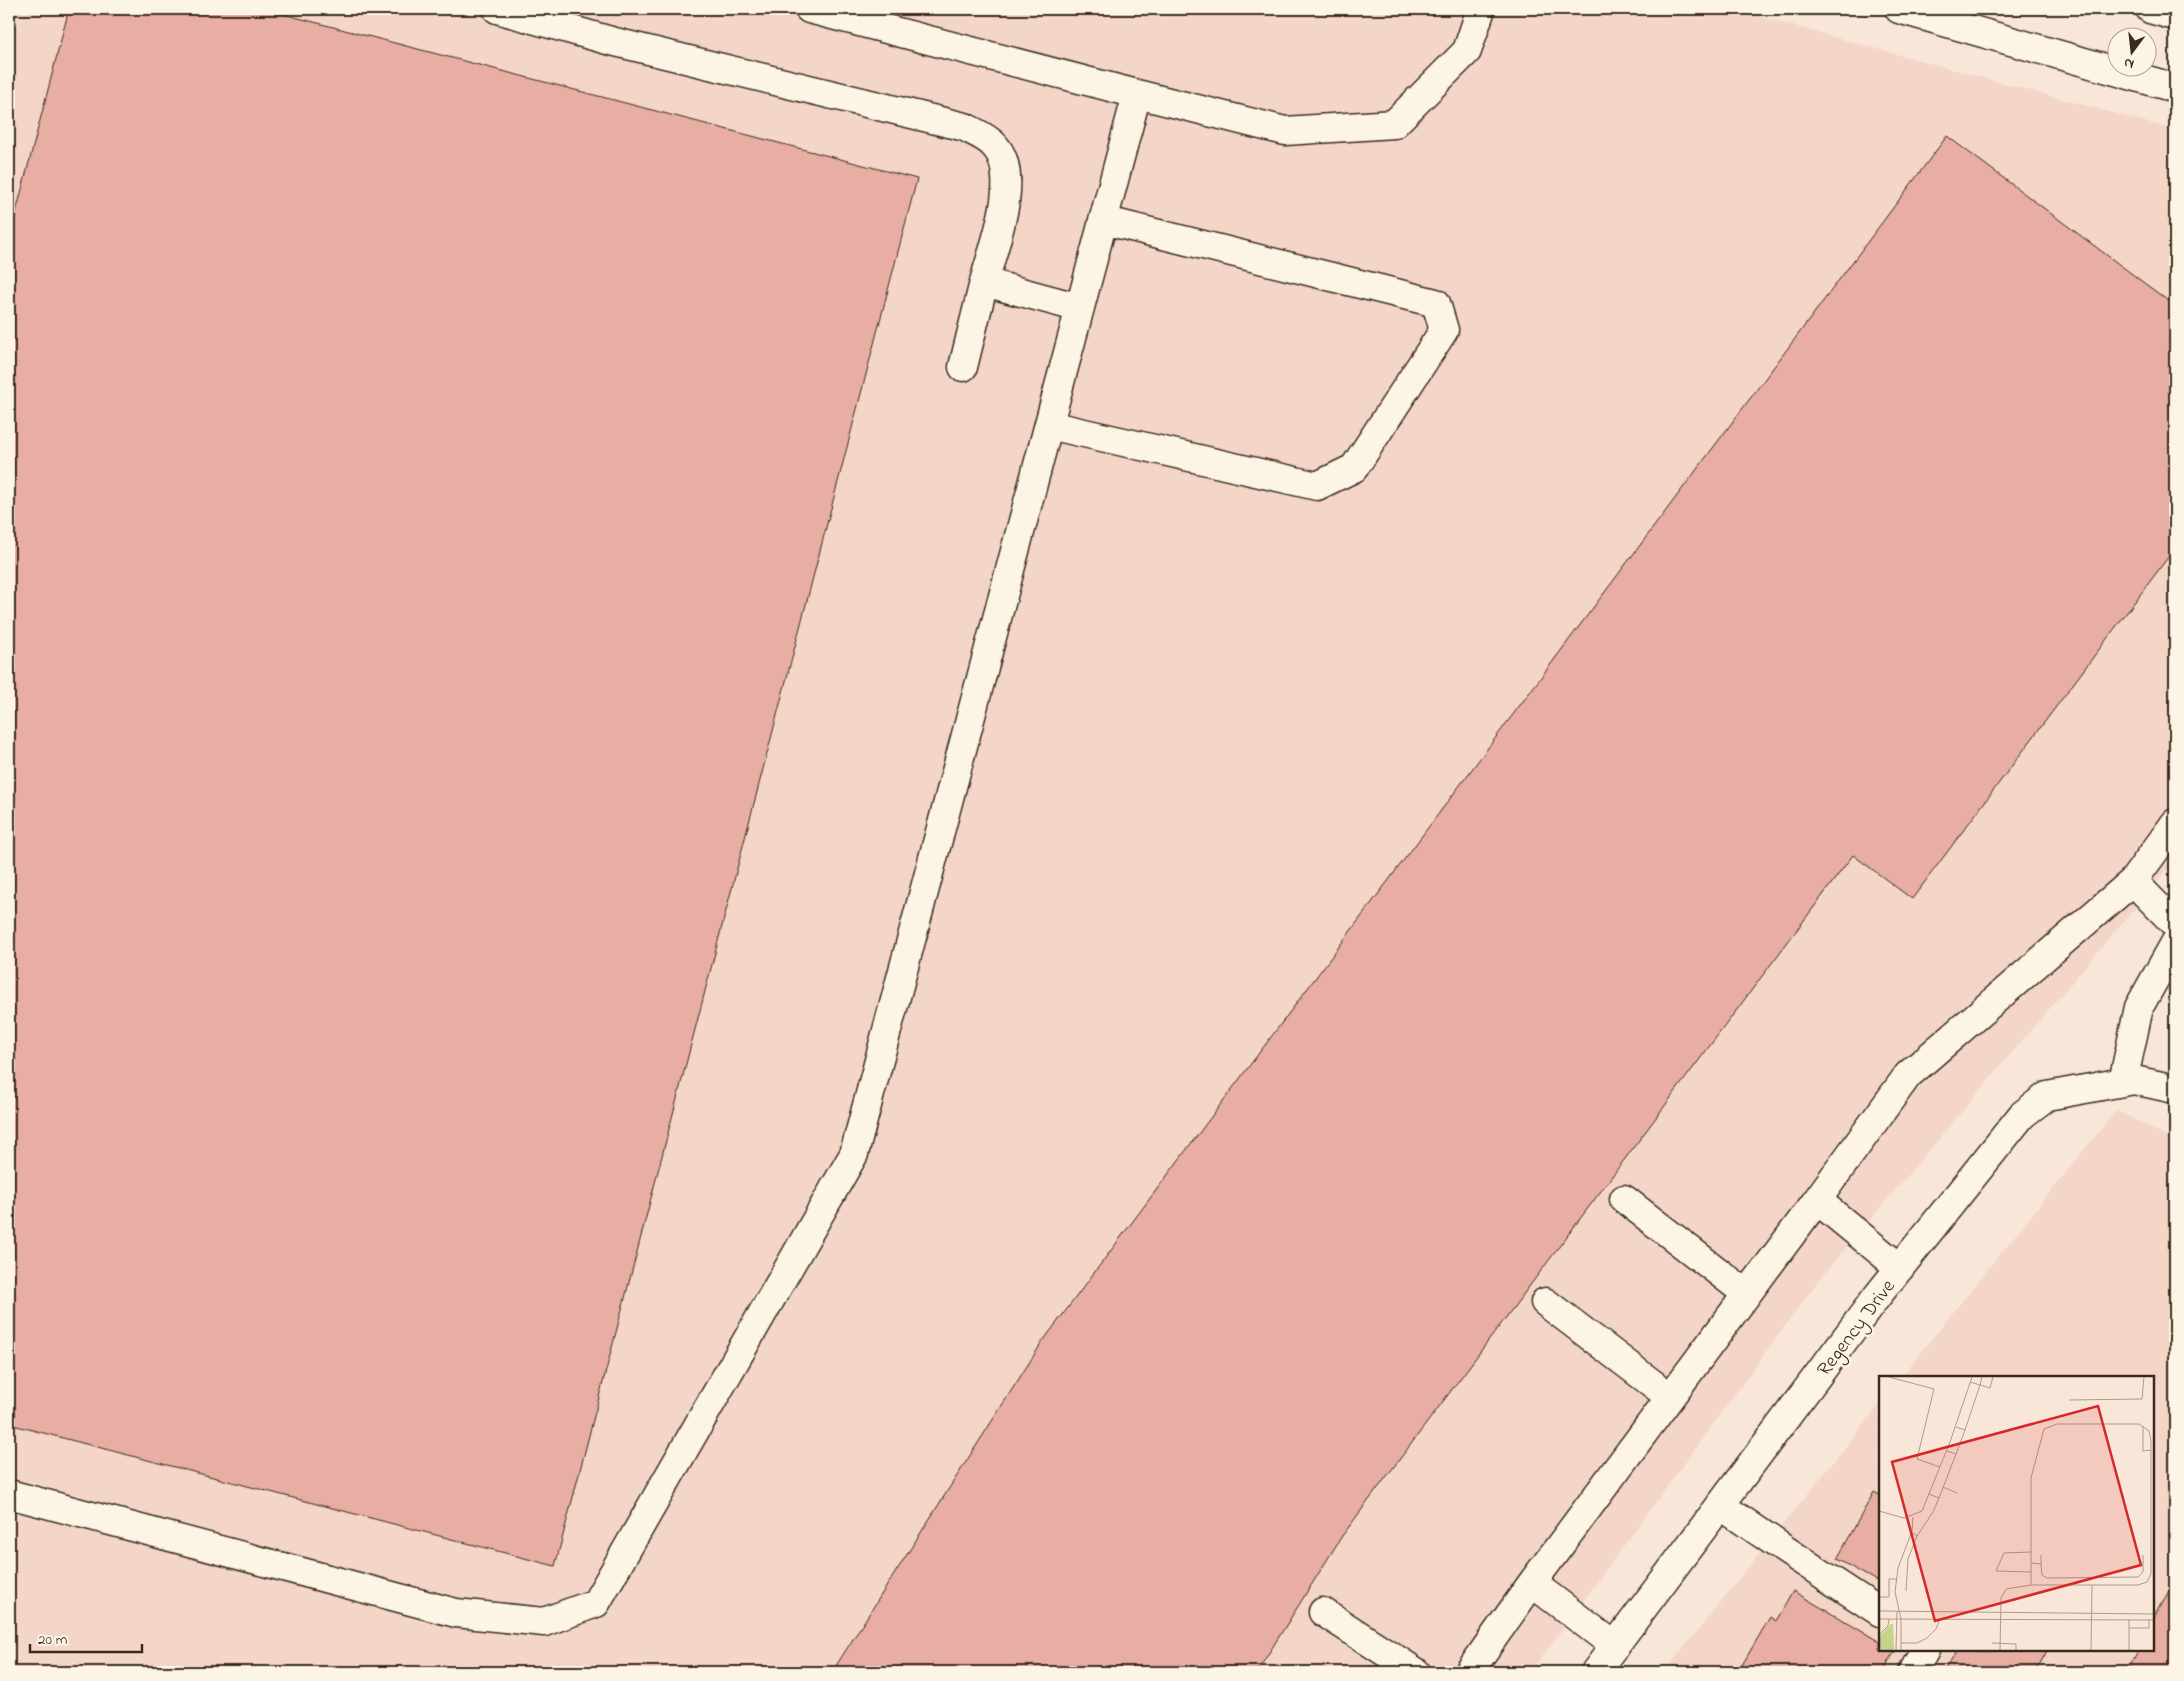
<svg xmlns="http://www.w3.org/2000/svg" width="2184" height="1681" font-family="'Indie Flower',sans-serif">
	<rect width="100%" height="100%" fill="#f8e7d8"/>
	<filter id="ink" filterUnits="userSpaceOnUse"><feTurbulence type="fractalNoise" baseFrequency=".02" numOctaves="2"/><feDisplacementMap in="SourceGraphic" scale="10" xChannelSelector="R" yChannelSelector="G"/><feConvolveMatrix kernelMatrix="1 2 1 2 8 2 1 2 1" color-interpolation-filters="sRGB"/></filter>
	<g filter="url(#ink)">
		<path fill="#f3d6c8" d="M9,9H1732L2175,130V861L1818,1281L1531,1672H9Z
			M2116,1110L2175,1141V1672H1664L1880,1404V1650H2153V1377H1901Z"/>
		<path fill="#e8aea3" stroke="#3b2a1e" d="M69,9H264L917,179L555,1566L9,1424V239Z
			M1947,136L2175,306V548L1912,899L1853,855L1342,1536L1257,1672H832L1043,1341Z
			M1874,1492L1880,1495V1583L1837,1559Z
			M2171,1588L2175,1590V1672H2126L2138,1650H2153V1622Z
			M1793,1591L1880,1642V1650L1895,1651L1883,1672H1738L1770,1617L1776,1621Z
			M1957,1650H2047L2035,1672H1945Z"/>
		<g fill="none" stroke-linecap="round" stroke-linejoin="round">
			<defs>
				<path id="minor" d="M497,9L611,41L965,127C974,132 987,137 994,145C1023,175 993,247 984,282
					M809,9L1137,94
					M1899,9L2175,88
					M2150,9L2175,16
					M963,367L984,282L1080,308
					M1049,425L1317,486L1354,468L1444,330L1436,303L1103,220
					M2133,881L2175,823
					M2123,1082L2139,1007L2175,943
					M1624,1199L1747,1294
					M1900,1268L1817,1200L1908,1075L2133,881L2175,924
					M1545,1302L1670,1397
					M9,1494L456,1613L544,1622L596,1603L854,1154L1137,94L1285,131L1394,124L1467,51L1481,9
					M1720,1505L1787,1551L1880,1612
					M1323,1612L1416,1672
					M1615,1646L1532,1583L1817,1200
					M1469,1672L1532,1583
					M1595,1672L1878,1295L2022,1115L2047,1096L2134,1080L2175,1089
					M1913,1672L1925,1650"/>
			</defs>
			<use href="#minor" stroke="#3b2a1e" stroke-width="31"/>
			<use href="#minor" stroke="#fcf5e5" stroke-width="28"/>
		</g>
	</g>
	<g text-anchor="middle" stroke-width="5" stroke-linejoin="round" paint-order="stroke">
		<g font-size="20" fill="#3b2a1e" stroke="#fcf5e5">
			<text transform="translate(1855 1327) rotate(-53)" y="7">Regency Drive</text>
		</g>
	</g>
	<g transform="translate(1879 1376)">
		<rect width="275" height="275" fill="#f8e7d8"/>
		<path d="M12,248H14L15,274H0V261Z" fill="#c5d489"/>
		<path fill="none" stroke="#ac9b8e" stroke-width="1" d="M10,1L55,13L38,83L61,91M103,1L101,9L111,12L114,1M190,24L263,23L265,1M264,50V75L272,74M77,51L86,54L77,78M86,54L101,9L91,6M64,111L78,117M60,122L77,78L68,75M0,135L25,142L43,135L71,66L93,1M32,156L38,160L54,136L60,122L50,118M152,176L125,177L117,195L152,196M152,187L162,188V179M162,188L163,199L168,202L259,201L264,196V179M152,209H213L212,274M27,215L29,183L38,160M0,221H10V203H18M0,235L275,238M0,243L275,244M250,244V274M250,252H270V244M0,259L9,250L10,243M22,267H38L48,262L57,253L61,243M113,267L137,268V274M17,274L18,235M22,274V243L16,216L19,192L33,155L34,141M121,274L122,222L127,213L152,209V102L165,53L178,48H260L270,55L272,64V198L268,206L259,209H213"/>
		<path fill="#d62828" fill-opacity="0.15" stroke="#d62828" stroke-width="2.5" d="M219,30L262,189L56,245L13,86Z"/>
		<rect width="275" height="275" fill="none" stroke="#3b2a1e" stroke-width="2.5"/>
	</g>
	<rect width="2184" height="1681" fill="none" stroke="#fcf5e5" stroke-width="30"/>
	<rect x="15" y="15" width="2154" height="1651" fill="none" stroke="#3b2a1e" stroke-width="2" filter="url(#ink)"/>
	<g transform="translate(2132 52) rotate(195)"><circle r="24" fill="#fcf5e5" stroke="#afa495"/>
	<path d="M0-4L9 19L0 12L-9 19Z" fill="#3b2a1e"/>
	<text y="-8" font-size="14" font-weight="bold" text-anchor="middle" fill="#3b2a1e">N</text>
	</g>
	<path d="M30 1644v8h112v-8" fill="none" stroke="#3b2a1e" stroke-width="2.5"/>
	<text x="38" y="1644" font-size="15" fill="#3b2a1e" stroke="#fcf5e5" stroke-width="4" paint-order="stroke">20 m</text>
</svg>
